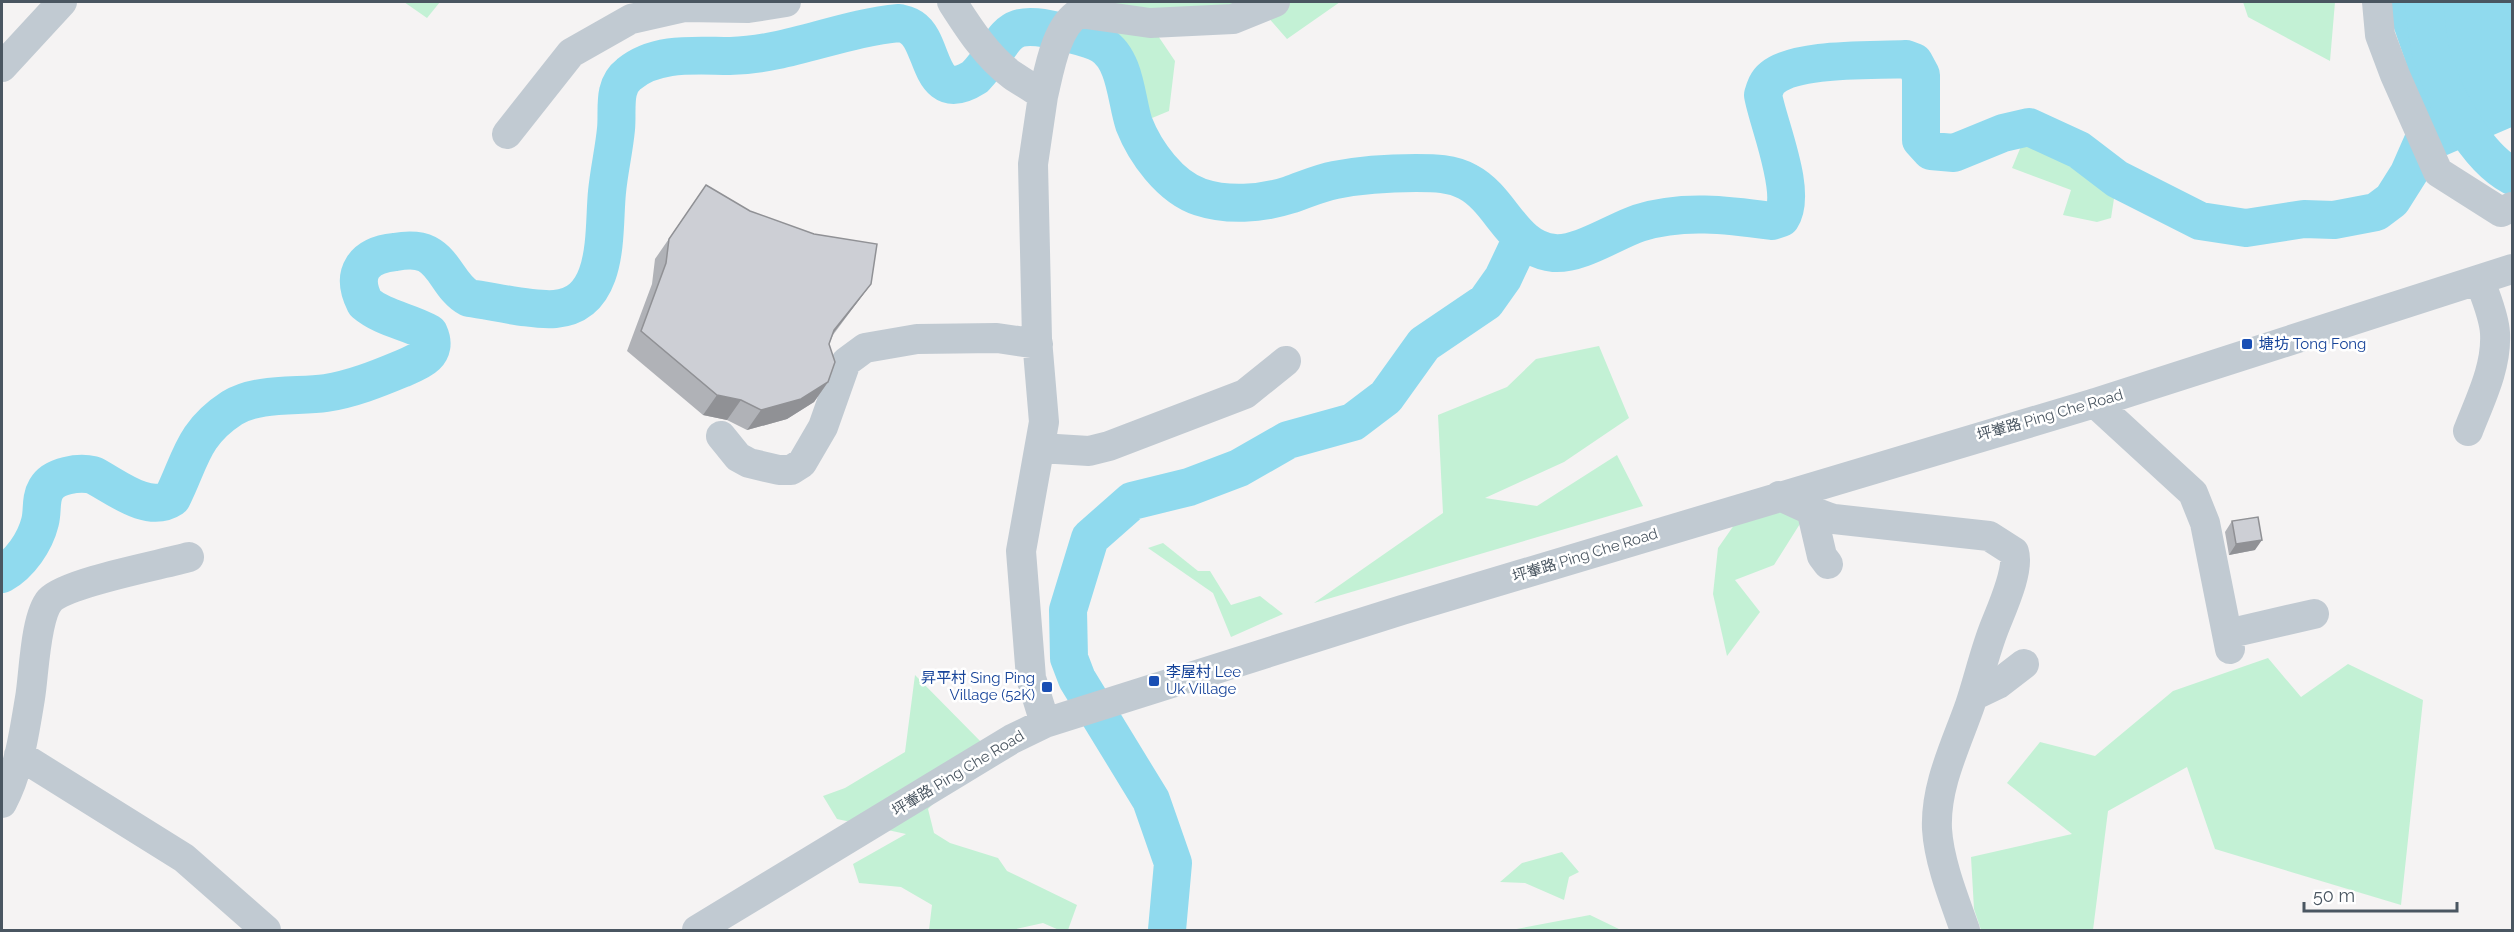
<svg xmlns="http://www.w3.org/2000/svg" width="2514" height="932" font-family="Raleway,'Noto Sans SC',sans-serif">
	<rect width="100%" height="100%" fill="#f5f3f3"/>
	<path fill="#c3f1d5" d="M404,2H440L427,18Z
		M1071,2H1340L1287,39L1261,9L1150,24L1175,61L1169,111L1135,125C1128,102 1125,60 1103,45C1096,40 1084,38 1075,35Z
		M2243,2H2335L2330,61L2248,17Z
		M2029,127L2079,150L2117,179L2111,218L2097,222L2063,215L2071,190L2012,168Z
		M1599,346L1629,418L1564,462L1485,498L1537,506L1617,455L1643,506L1314,603L1443,513L1438,415L1507,387L1536,359Z
		M1780,507L1803,519L1774,565L1735,580L1760,612L1727,656L1713,594L1718,548L1739,518Z
		M1163,543L1198,571H1210L1231,605L1260,596L1283,614L1231,637L1213,593L1148,548Z
		M2268,658L2301,697L2348,664L2423,700L2401,905L2215,849L2187,767L2108,811L2093,930H1981L1974,909L1971,857L2072,834L2007,783L2040,742L2095,756L2173,691Z
		M915,675L987,748L928,809L934,833L950,843L998,858L1007,871L1077,905L1068,930H1059L1043,923L1012,930H929L932,905L901,887L859,883L853,864L906,834L837,819L823,796L845,788L905,752Z
		M1562,852L1579,872L1569,877L1564,900L1525,883L1500,882L1522,863Z
		M1590,915L1621,930H1511Z"/>
	<path fill="#90daee" d="M2387,2H2512V127L2447,155L2436,150L2388,11Z"/>
	<g fill="none" stroke-linecap="round" stroke-linejoin="round">
		<path stroke="#90daee" stroke-width="38" d="M2424,2C2426,20 2427,39 2432,56C2444,96 2475,156 2512,176
			M2,574C20,564 35,542 40,522C43,511 40,499 46,489C54,475 79,472 93,475C115,486 148,514 172,498C191,460 192,434 232,408C258,392 297,397 326,393C352,389 377,379 401,369C418,362 439,355 429,333C408,321 384,319 365,303C350,273 364,255 395,252C406,250 417,249 427,254C446,264 450,288 469,298C492,301 533,311 555,309C611,304 603,231 607,192C609,171 614,150 616,129C618,110 612,87 629,74C657,51 697,56 730,56C787,55 842,28 899,23C903,24 909,25 912,28C935,43 928,107 975,77C1013,36 1000,16 1066,33C1077,36 1093,39 1102,45C1126,60 1126,100 1134,124C1145,152 1170,187 1200,197C1227,206 1261,204 1289,195C1304,190 1319,183 1335,180C1360,175 1390,173 1416,173C1434,173 1452,173 1468,182C1502,200 1512,249 1554,253C1580,255 1615,231 1639,223C1682,209 1728,215 1772,221L1781,218C1798,193 1768,124 1763,95C1765,88 1767,82 1772,78C1797,57 1873,61 1906,59L1914,62L1921,75V140L1931,151L1954,153L2003,133L2029,127L2079,150L2117,179L2200,221L2246,228L2304,219L2334,220L2376,212L2392,200L2409,173L2427,132L2447,119
			M1167,930L1173,863L1151,800L1077,679L1069,658L1068,610L1090,538L1132,501L1189,487L1239,468L1288,440L1353,422L1386,397L1424,344L1486,302L1503,278L1521,240"/>
		<path stroke="#c1cad2" stroke-width="30" d="M952,2C968,27 987,57 1012,75C1023,83 1033,87 1043,96L1033,164L1037,339L1044,422L1021,551L1031,678L1045,723
			M2377,2L2380,35L2395,75L2438,172L2501,212L2512,207
			M2,67L62,2
			M1043,96C1049,71 1056,26 1079,13L1150,23L1233,19L1275,2
			M507,134L571,53L631,19L684,7L748,8L786,2
			M2095,403L2193,493L2205,523L2230,649
			M2468,431C2480,400 2497,367 2495,333C2494,315 2485,297 2480,280
			M721,436L738,457L749,463L779,470H791L802,463L823,427L846,362L865,348L917,339L997,338L1038,344
			M1040,448L1089,451L1109,446L1245,394L1286,361
			M1779,496C1798,503 1814,514 1834,519L1989,536L2014,552C2020,571 2000,612 1993,631C1984,655 1978,681 1970,705C1956,745 1935,786 1937,829C1939,862 1954,899 1965,930
			M1812,513L1822,556L1828,564
			M2227,634L2314,614
			M1973,696L1998,684L2024,664
			M19,755L184,858L266,930
			M2,803C19,771 24,734 30,698C34,675 35,617 50,600C67,582 161,565 189,557
			M697,930L1012,739L1045,723L1402,610L2095,403L2512,269"/>
	</g>
	<path fill="#b0b2b7" d="M706,185L871,284L856,304L833,335L829,344L828,382L814,402L787,419L747,430L727,420L703,415L627,351L652,284L655,259Z
		M2232,521L2255,550L2229,555L2225,532Z"/>
	<path fill="#909195" d="M871,284L856,304L820,350L834,330Z
		M828,382L814,402L787,419L747,430L761,410Z
		M717,395L741,400L727,420L703,415Z
		M2262,540L2255,550L2229,555L2236,544Z"/>
	<path fill="#cdcfd5" stroke="#909195" stroke-width="1.5" d="M706,185L750,211L814,234L877,244L871,284L834,330L829,344L835,362L828,382L801,399L761,410L741,400L717,395L641,331L666,263L669,239Z
		M2258,517L2262,540L2236,544L2232,521Z"/>
	<g fill="#1a4fb4" stroke="#fff" stroke-width="2">
		<rect x="2241" y="338" width="12" height="12" rx="3"/>
		<rect x="1148" y="675" width="12" height="12" rx="3"/>
		<rect x="1041" y="681" width="12" height="12" rx="3"/>
	</g>
	<g text-anchor="middle" stroke-width="5" stroke-linejoin="round" paint-order="stroke">
		<g font-size="15" fill="#164399" stroke="#fff" text-anchor="start">
			<text x="2259" y="349">塘坊 Tong Fong</text>
			<text x="1166" y="677">李屋村 Lee<tspan x="1166" dy="17">Uk Village</tspan></text>
			<text x="1035" y="683" text-anchor="end">昇平村 Sing Ping<tspan x="1035" dy="17">Village (52K)</tspan></text>
		</g>
		<g font-size="15" fill="#4a5661" stroke="#fff">
			<text transform="translate(2050 415) rotate(-16)" y="5">坪輋路 Ping Che Road</text>
			<text transform="translate(1585 555) rotate(-17)" y="5">坪輋路 Ping Che Road</text>
			<text transform="translate(958 773) rotate(-31)" y="5">坪輋路 Ping Che Road</text>
		</g>
	</g>
	<rect width="2514" height="932" fill="none" stroke="#4a5661" stroke-width="6"/>
	<path d="M2304 902v9h153v-9" fill="none" stroke="#4a5661" stroke-width="3"/>
	<text x="2313" y="902" font-size="18" fill="#4a5661" stroke="#ffffff" stroke-width="4.5" paint-order="stroke">50 m</text>
</svg>
